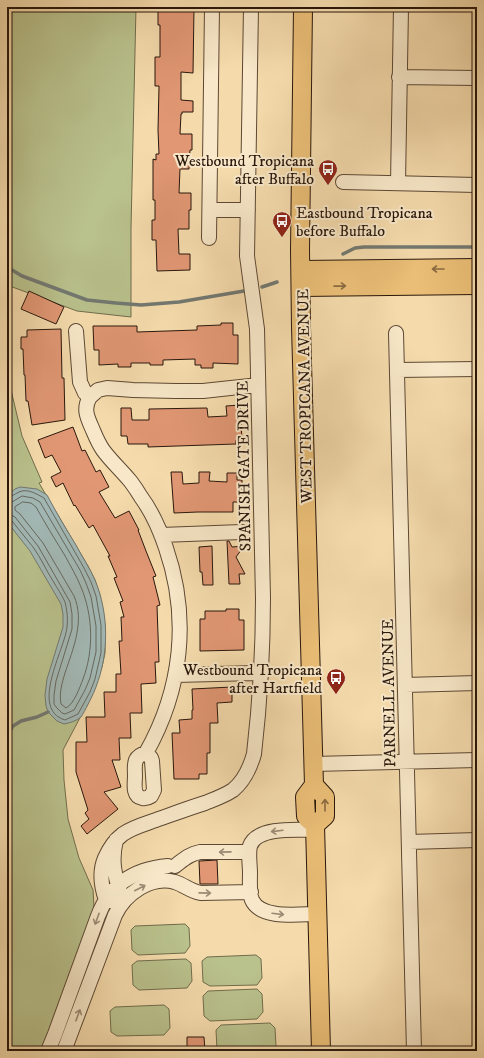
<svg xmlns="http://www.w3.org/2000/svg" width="484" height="1058" font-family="'IM FELL DW Pica',serif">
	<rect width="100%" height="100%" fill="#f5dbac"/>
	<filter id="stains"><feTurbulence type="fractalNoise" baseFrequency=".005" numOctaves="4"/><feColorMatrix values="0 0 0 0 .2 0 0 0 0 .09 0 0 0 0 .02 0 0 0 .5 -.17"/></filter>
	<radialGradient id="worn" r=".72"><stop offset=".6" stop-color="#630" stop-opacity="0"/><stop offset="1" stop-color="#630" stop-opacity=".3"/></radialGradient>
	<path fill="#b9c18c" stroke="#716c4c" d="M7,7H136L131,228V317L77,311L7,285Z
		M7,336L11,390L22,436L42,482L39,483L88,566L95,580L100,595L103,610L105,625V653L102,667L93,693L63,750L64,780L68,819L79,858L93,890L94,907L88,929L41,1051H7Z
		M185,924L189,928L190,946L185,953L138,955L132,950L131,930L135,926Z
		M256,955L261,959L262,978L257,985L210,986L203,982L202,961L207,957Z
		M186,959L191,963L192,981L187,988L139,990L133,985L132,965L137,961Z
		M257,989L262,994L263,1012L257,1019L210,1021L204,1016L203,996L208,991Z
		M164,1005L169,1009L170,1028L164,1035L117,1036L111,1032L110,1011L115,1007Z
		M270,1023L275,1028L276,1046L273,1051H218L217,1050L216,1030L221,1025Z"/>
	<path fill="#a2b8b5" stroke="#727871" d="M20,487L37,489L47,495C56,512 66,529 76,545C82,557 90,568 95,580C109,614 109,653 96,687C94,693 84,713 81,717C77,721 69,723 64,724L57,721L48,712L46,706L45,695L47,679L63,627V614L61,604L30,551L8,523L7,521V496L15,489Z"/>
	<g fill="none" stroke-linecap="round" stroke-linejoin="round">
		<path stroke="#666860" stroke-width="1" d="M7,498C12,497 14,494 19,492C27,488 37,494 44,498L84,568L91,582L96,596L101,625V653L95,679L90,692L78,714L65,720C29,709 65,649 67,627C68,619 67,609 65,602C62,595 57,588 53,581C46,570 41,558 33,547C26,538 19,530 12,521L7,520
			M23,502L31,503L36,507C45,523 54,538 64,554C70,565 76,575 81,587C93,616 94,650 83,679C80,687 74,704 66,708L61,704C59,693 62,683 65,673C73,649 85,621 74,596L43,543L20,514L15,510V507Z
			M7,503L12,502L22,496L33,498L40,502L80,570L86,583L91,597L96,626V652L90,678L85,690L74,710L65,714L62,713L56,707L54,704V695L56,681L72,629V614L70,602L38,546L15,517L11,515H7"/>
		<path stroke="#727871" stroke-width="3.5" d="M343,254L355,248L364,247H477
			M7,267L22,276L87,300L116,303L141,305L179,302L244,291
			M262,287L277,282
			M7,735L13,726L21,721L37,717L48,712"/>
	</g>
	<path fill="#e19774" stroke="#29170c" d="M158,7H194L193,73L181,72V100L193,101V112H182V114H181L180,134H192V150H190L189,169H180L179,193H191V210H189V229H178L179,254H190V270L157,271L156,240H152V220H155V200H153V159L156,160V154H159L158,130L159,86H155V57H160V25H158Z
		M29,291L64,307L56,324L21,309Z
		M221,323H233V335H238V364L213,363V368H201V365H195V359L163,360V365H150V363H131V367H118V364L99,365V350H94L93,326H137V332L197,330V326L221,325Z
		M61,329L62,378H64L65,420L32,425L28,401H26L25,375H24L23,349H21V337H27V330Z
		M240,405L242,440H236V444L148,447V444H128L127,436H121V408H131L132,420H149V409L207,408L208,417L227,416L226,406Z
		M73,427L82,451L85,450L96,472L100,470L109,487L99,492L115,518L129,511L139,530H138L146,551L156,576L153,577L160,605L157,606L159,662H155L156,683L141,684L142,713H130L131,738H119L120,760H112L121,787L104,792L118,809L87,834L81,826L89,819L85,813L88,810L76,772V742H87L86,717H105L104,692H116V674H121L119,641H122L121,617H124L120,602L123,601L114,578L117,577L108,556H110L93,525L89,528L75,505L74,506L63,483L56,487L51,477L61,472L52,455L45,458L38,440Z
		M171,472H182L183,484L199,483V472H210L209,481L227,482V473H237V480H242V502H233V512H198L174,513Z
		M227,541H229L232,547L244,546L236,557L245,574H239L240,584H229Z
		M212,546L213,585H203L202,572H200L199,547Z
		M226,609H239V620H244V650L200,651V619H205V611H226Z
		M232,687V702L217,703L218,723H210V753H207V774H199V779H174L172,733H180L179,720L192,719V710H193L192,689Z
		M217,860L218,884H200L199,861Z
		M187,1037H204L205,1051H187Z"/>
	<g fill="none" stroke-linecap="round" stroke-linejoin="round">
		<defs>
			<path id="minor" d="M399,77L477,78
				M343,182L477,185
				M398,183L401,7
				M210,210H248
				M209,238L212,7
				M76,331L80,382L85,393L90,397C83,408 87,417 92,428C95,435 98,443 103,450C111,461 122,471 131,482C134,486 138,492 141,497C152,512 160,530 166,548C190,618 182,689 146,753C142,754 138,756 136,760C134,765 135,771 135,776C135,783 132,796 142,798C146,799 148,798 151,796L154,790L152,761L151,758L146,753
				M396,333L414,1051
				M397,370L477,369
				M90,397L98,390L107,388L133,390L176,391H203L258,385
				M161,535L242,532
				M176,675L261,673
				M405,685L477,683
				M313,764L477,760
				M315,830C299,830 257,826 250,846C248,854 250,865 250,873C250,881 249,893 252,900C261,920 300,914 317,914
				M116,840C110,865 116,878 123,902L106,900C101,886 99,872 105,858C109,849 115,840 123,834C133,827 145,824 156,820C173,814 189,808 205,803C215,799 224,796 233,790C244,781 250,768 254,754C260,702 263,650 263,598L257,329L247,256L251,7
				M409,842L477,840
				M175,866C183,860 189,854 200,852H249
				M48,1051L55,1034L98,916C110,884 134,869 168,866
				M64,1051L115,915C125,894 151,875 175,882C184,885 192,892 201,893L251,892"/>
			<path id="major" d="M303,7L300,250L301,327L314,785L325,797V816L315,825
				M301,270L477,268
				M301,287L477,285
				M314,785L305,797L306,816L308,819L315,825
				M315,825L321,1051"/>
		</defs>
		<use href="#minor" stroke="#5c4834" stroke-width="16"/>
		<use href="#major" stroke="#29170c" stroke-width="20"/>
		<use href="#minor" stroke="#f8e8c9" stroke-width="14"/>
		<use href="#major" stroke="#eabe76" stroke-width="18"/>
	</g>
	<defs><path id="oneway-shaft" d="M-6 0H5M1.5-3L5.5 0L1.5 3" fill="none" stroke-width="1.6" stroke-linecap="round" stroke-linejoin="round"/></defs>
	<g stroke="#8a6a41">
		<use href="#oneway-shaft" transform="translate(438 269) rotate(180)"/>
		<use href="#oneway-shaft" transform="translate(340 286) rotate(-1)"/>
		<use href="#oneway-shaft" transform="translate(325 805) rotate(-90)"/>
	</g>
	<g stroke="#9b8a74">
		<use href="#oneway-shaft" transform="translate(277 831) rotate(173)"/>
		<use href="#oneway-shaft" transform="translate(225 852) rotate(179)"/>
		<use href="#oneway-shaft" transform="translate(140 888) rotate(-27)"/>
		<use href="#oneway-shaft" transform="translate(205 893) rotate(1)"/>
		<use href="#oneway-shaft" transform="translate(278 914) rotate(7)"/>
		<use href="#oneway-shaft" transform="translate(97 919) rotate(110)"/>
		<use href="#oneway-shaft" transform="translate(78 1015) rotate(-70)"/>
	</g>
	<defs>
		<symbol id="bus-pin" viewBox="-11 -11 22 30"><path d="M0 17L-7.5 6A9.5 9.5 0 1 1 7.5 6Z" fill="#8f2418" stroke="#f8e8c9"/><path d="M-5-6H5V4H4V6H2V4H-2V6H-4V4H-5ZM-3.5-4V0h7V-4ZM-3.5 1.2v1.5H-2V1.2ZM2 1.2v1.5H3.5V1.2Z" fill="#fff"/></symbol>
	</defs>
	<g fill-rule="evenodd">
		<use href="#bus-pin" x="317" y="158" width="22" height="30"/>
		<use href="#bus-pin" x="271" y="210" width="22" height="30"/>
		<use href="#bus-pin" x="325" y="667" width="22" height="30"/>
	</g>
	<g text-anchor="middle" stroke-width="4" stroke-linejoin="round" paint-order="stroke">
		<g font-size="16" fill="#29170c" stroke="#f8e8c9" text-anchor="end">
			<text x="314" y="166">Westbound Tropicana<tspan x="314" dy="18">after Buffalo</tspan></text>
			<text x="296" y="218" text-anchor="start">Eastbound Tropicana<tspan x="296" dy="18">before Buffalo</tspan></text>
			<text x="322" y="675">Westbound Tropicana<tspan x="322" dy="18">after Hartfield</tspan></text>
		</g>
		<g font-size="16" fill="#29170c" stroke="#f8e8c9">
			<text transform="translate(304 396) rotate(-91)" y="6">WEST TROPICANA AVENUE</text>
			<text transform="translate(243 466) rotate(-91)" y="6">SPANISH GATE DRIVE</text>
			<text transform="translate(388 693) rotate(-91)" y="6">PARNELL AVENUE</text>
		</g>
	</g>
	<rect width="484" height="1058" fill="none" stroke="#f5dbac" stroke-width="24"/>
	<rect x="8" y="8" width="468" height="1042" fill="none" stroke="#29170c" stroke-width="2"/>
	<rect x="12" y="12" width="460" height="1034" fill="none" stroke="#29170c"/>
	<rect width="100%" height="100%" filter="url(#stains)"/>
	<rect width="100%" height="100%" fill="url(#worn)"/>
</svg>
